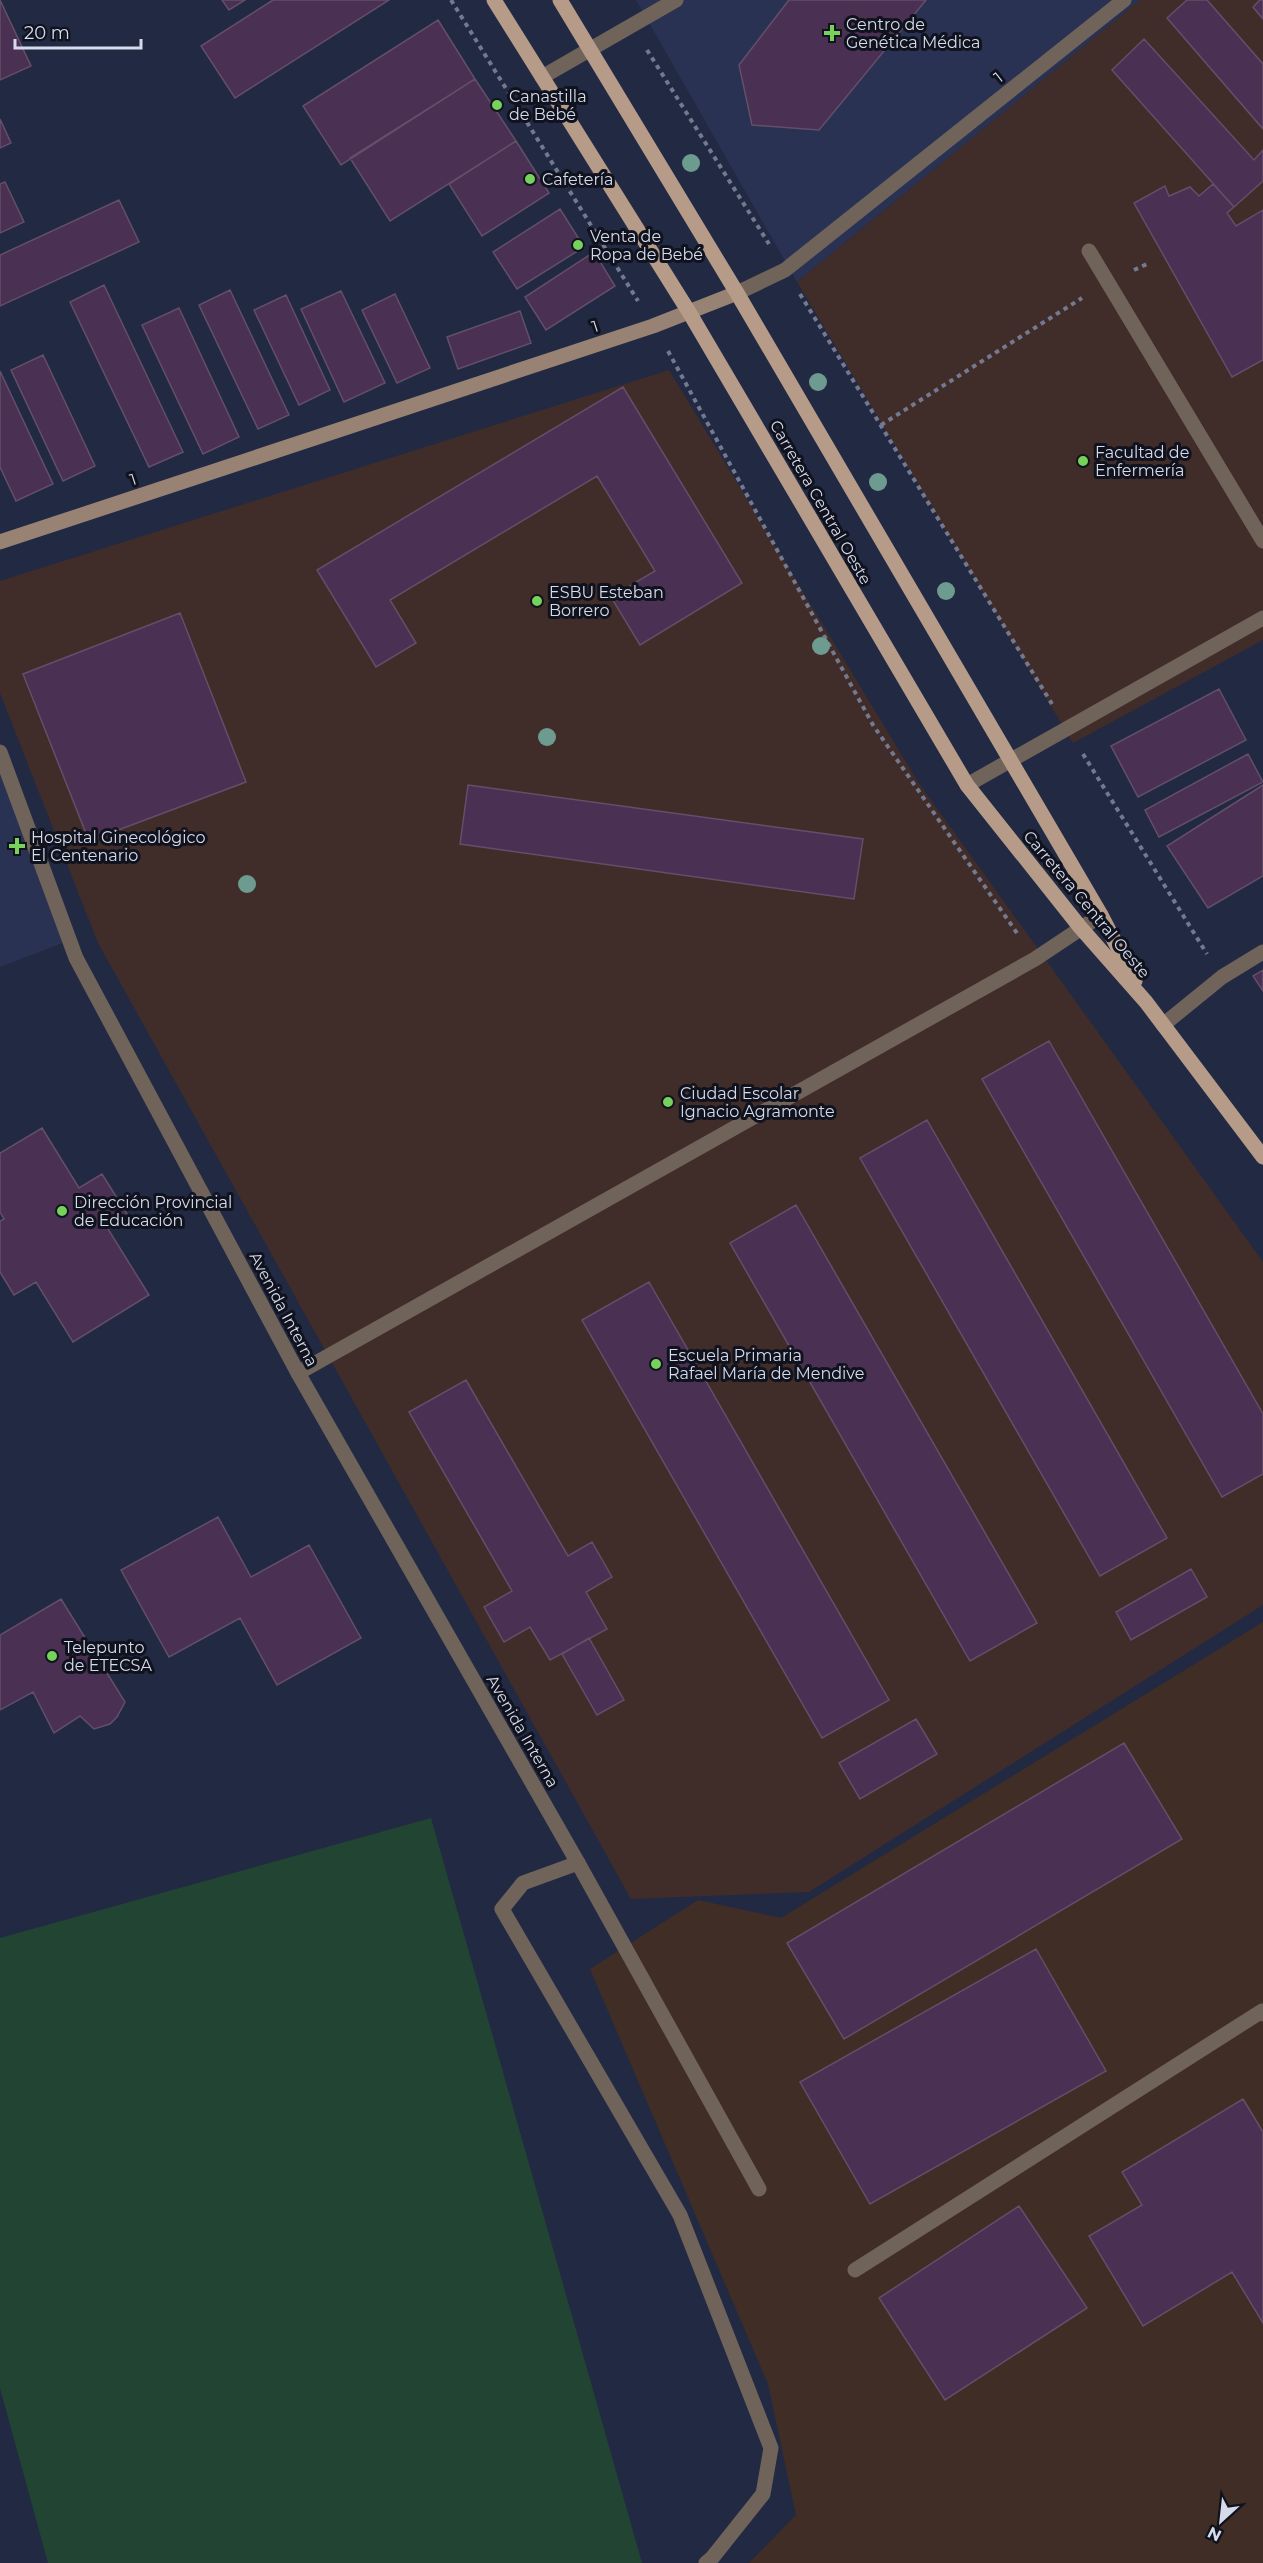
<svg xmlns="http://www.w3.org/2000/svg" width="1263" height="2563" font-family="Montserrat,sans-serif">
	<rect width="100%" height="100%" fill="#222943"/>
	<path fill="#2a3253" d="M636,0H1140L797,282Z
		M0,752L68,941L0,967Z"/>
	<path fill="#402d26" d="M1263,1622V2563H749L796,2515L768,2384L590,1969L698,1900L781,1918Z"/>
	<path fill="#402d29" d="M1140,0H1263V640L1073,743L797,282Z
		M669,370L918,782L1263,1262V1605L809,1892L631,1899L98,943L0,693V581Z"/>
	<path fill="#224432" d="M431,1818L642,2563H48L0,2388V1938Z"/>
	<path fill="#4a3052" stroke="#634f69" stroke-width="1.5" d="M0,0L31,66L0,80Z
		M222,0H245L229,10Z
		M273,0H389L235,98L201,46Z
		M789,0H926L819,130L752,125L739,65Z
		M1187,0H1207L1263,64V129L1167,18Z
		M1260,0H1263V19L1253,7Z
		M438,20L475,79L341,165L303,106Z
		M1144,39L1254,160L1263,150V181L1234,207L1112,70Z
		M475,79L516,141L390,221L350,158Z
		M0,119L11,143L0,148Z
		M516,141L549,193L482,236L449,184Z
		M5,182L24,222L0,233V184Z
		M1213,184L1234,207L1227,213L1236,226L1263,210V360L1232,377L1134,203L1165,186L1169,196L1190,187L1199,196Z
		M119,200L139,242L0,306V255Z
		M560,209L584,247L517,289L493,252Z
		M594,252L615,286L546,330L525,297Z
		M104,285L183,452L149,467L70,302Z
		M230,290L289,415L258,429L199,305Z
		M341,291L385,383L344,402L301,309Z
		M395,294L430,368L397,383L362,310Z
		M286,295L330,390L299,405L254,310Z
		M179,308L239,437L203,454L142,325Z
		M520,311L531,343L458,369L447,337Z
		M43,355L95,466L63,481L11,370Z
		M0,371L53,484L16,501L0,467Z
		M623,387L742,583L640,645L611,597L655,571L597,476L390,600L416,643L376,667L317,570Z
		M180,613L246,782L89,841L23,674Z
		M1219,689L1246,740L1138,797L1111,746Z
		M1248,754L1263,782L1159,837L1145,810Z
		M468,785L863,839L854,899L460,844Z
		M1263,785V876L1208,908L1167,846Z
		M1263,970V991L1253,976Z
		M1049,1041L1263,1414V1474L1222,1497L982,1079Z
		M927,1120L1167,1538L1100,1576L860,1158Z
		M42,1128L79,1188L102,1174L129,1217L108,1229L149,1295L73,1342L36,1282L14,1295L0,1272V1221L4,1219L0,1212V1153Z
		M796,1205L1037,1623L970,1661L730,1243Z
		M649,1282L889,1700L822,1738L582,1320Z
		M466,1380L568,1556L592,1542L612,1577L586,1592L607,1629L550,1660L530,1627L504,1642L484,1607L512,1591L409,1412Z
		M218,1517L251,1577L309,1545L361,1638L277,1685L240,1618L169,1657L121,1570Z
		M1191,1569L1207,1597L1131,1640L1116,1612Z
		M61,1599L125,1702L117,1717L110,1724L94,1729L80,1716L54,1733L33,1692L0,1710V1635Z
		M589,1638L624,1700L597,1715L562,1654Z
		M916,1719L937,1754L860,1799L839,1763Z
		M1124,1743L1182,1839L844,2039L787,1943Z
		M1036,1949L1106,2071L870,2204L800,2082Z
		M1243,2099L1263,2132V2323L1232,2272L1143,2326L1089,2236L1142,2205L1122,2172Z
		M1019,2206L1087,2308L945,2400L879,2298Z"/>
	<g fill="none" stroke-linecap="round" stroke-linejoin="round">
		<path stroke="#73798f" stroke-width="4" stroke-dasharray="4.5 4.5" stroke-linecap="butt" d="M451,0L638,301
			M647,50L769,244
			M1134,270L1147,264
			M800,294L1052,704
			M668,351L873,725L1019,936
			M881,425L1082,298
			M1083,754L1207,954"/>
		<path stroke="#70635a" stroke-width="15" d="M542,77L676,0
			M1089,251L1263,541
			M967,785L1263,618
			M298,1373L1035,959L1101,915
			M855,2270L1262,2011L1263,2014
			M706,2563L712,2558L763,2494L771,2448L680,2215L502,1909L523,1883L578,1863L759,2189"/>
		<path stroke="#70635a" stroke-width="15" d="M737,293L785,270L1124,0
			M0,752L76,958L298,1373L578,1863
			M1163,1025L1222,977L1263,952"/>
		<path stroke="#978274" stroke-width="15" d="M0,542L653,326L737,293"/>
		<path stroke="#b59b88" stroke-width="15" d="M494,0L689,312L967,785L1080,927L1146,1002L1263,1157
			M560,0L737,293L1101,915L1135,981"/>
	</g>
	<g fill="#6e9b8f">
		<circle cx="691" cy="163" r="9"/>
		<circle cx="818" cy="382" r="9"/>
		<circle cx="878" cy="482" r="9"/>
		<circle cx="946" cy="591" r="9"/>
		<circle cx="821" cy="646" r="9"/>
		<circle cx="547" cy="737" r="9"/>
		<circle cx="247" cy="884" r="9"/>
	</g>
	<g fill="#76d25a" stroke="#10131e" stroke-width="2">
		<path d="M829 24h6v6h6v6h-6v6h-6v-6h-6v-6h6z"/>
		<circle cx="497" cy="105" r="6"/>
		<circle cx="530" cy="179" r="6"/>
		<circle cx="578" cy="245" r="6"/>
		<circle cx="1083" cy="461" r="6"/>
		<circle cx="537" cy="601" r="6"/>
		<path d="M14 837h6v6h6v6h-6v6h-6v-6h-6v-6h6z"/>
		<circle cx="668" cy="1102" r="6"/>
		<circle cx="62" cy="1211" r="6"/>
		<circle cx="656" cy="1364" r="6"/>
		<circle cx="52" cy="1656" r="6"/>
	</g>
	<g text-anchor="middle" stroke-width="6" stroke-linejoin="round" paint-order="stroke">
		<g font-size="16" fill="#d6dbec" stroke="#10131e" text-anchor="start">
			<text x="846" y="30">Centro de<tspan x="846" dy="18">Genética Médica</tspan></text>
			<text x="509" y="102">Canastilla<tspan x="509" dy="18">de Bebé</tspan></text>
			<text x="542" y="185">Cafetería</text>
			<text x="590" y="242">Venta de<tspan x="590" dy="18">Ropa de Bebé</tspan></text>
			<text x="1095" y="458">Facultad de<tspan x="1095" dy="18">Enfermería</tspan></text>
			<text x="549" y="598">ESBU Esteban<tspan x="549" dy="18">Borrero</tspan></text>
			<text x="31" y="843">Hospital Ginecológico<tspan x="31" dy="18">El Centenario</tspan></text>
			<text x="680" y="1099">Ciudad Escolar<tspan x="680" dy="18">Ignacio Agramonte</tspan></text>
			<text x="74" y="1208">Dirección Provincial<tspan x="74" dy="18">de Educación</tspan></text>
			<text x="668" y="1361">Escuela Primaria<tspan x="668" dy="18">Rafael María de Mendive</tspan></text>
			<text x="64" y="1653">Telepunto<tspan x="64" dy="18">de ETECSA</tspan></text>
		</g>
		<g font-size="16" fill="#d6dbec" stroke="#10131e">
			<text transform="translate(998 77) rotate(-38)" y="6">1</text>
			<text transform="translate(595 326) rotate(-18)" y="6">1</text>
			<text transform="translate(133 479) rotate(-18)" y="6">1</text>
			<text transform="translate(821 502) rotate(60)" y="6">Carretera Central Oeste</text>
			<text transform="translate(1087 904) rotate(50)" y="6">Carretera Central Oeste</text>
			<text transform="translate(284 1309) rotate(62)" y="6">Avenida Interna</text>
			<text transform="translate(523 1731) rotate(60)" y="6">Avenida Interna</text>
		</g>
	</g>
	<g transform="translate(1221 2521) rotate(207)" stroke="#10131e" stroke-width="4.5" paint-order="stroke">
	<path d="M0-4.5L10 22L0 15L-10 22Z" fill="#d6dbec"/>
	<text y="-9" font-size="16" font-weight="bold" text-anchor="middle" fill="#d6dbec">N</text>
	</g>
	<path d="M15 39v9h126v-9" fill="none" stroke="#d6dbec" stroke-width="3"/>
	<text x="24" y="39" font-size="18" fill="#d6dbec" stroke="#10131e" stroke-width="4.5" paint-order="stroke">20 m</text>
</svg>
